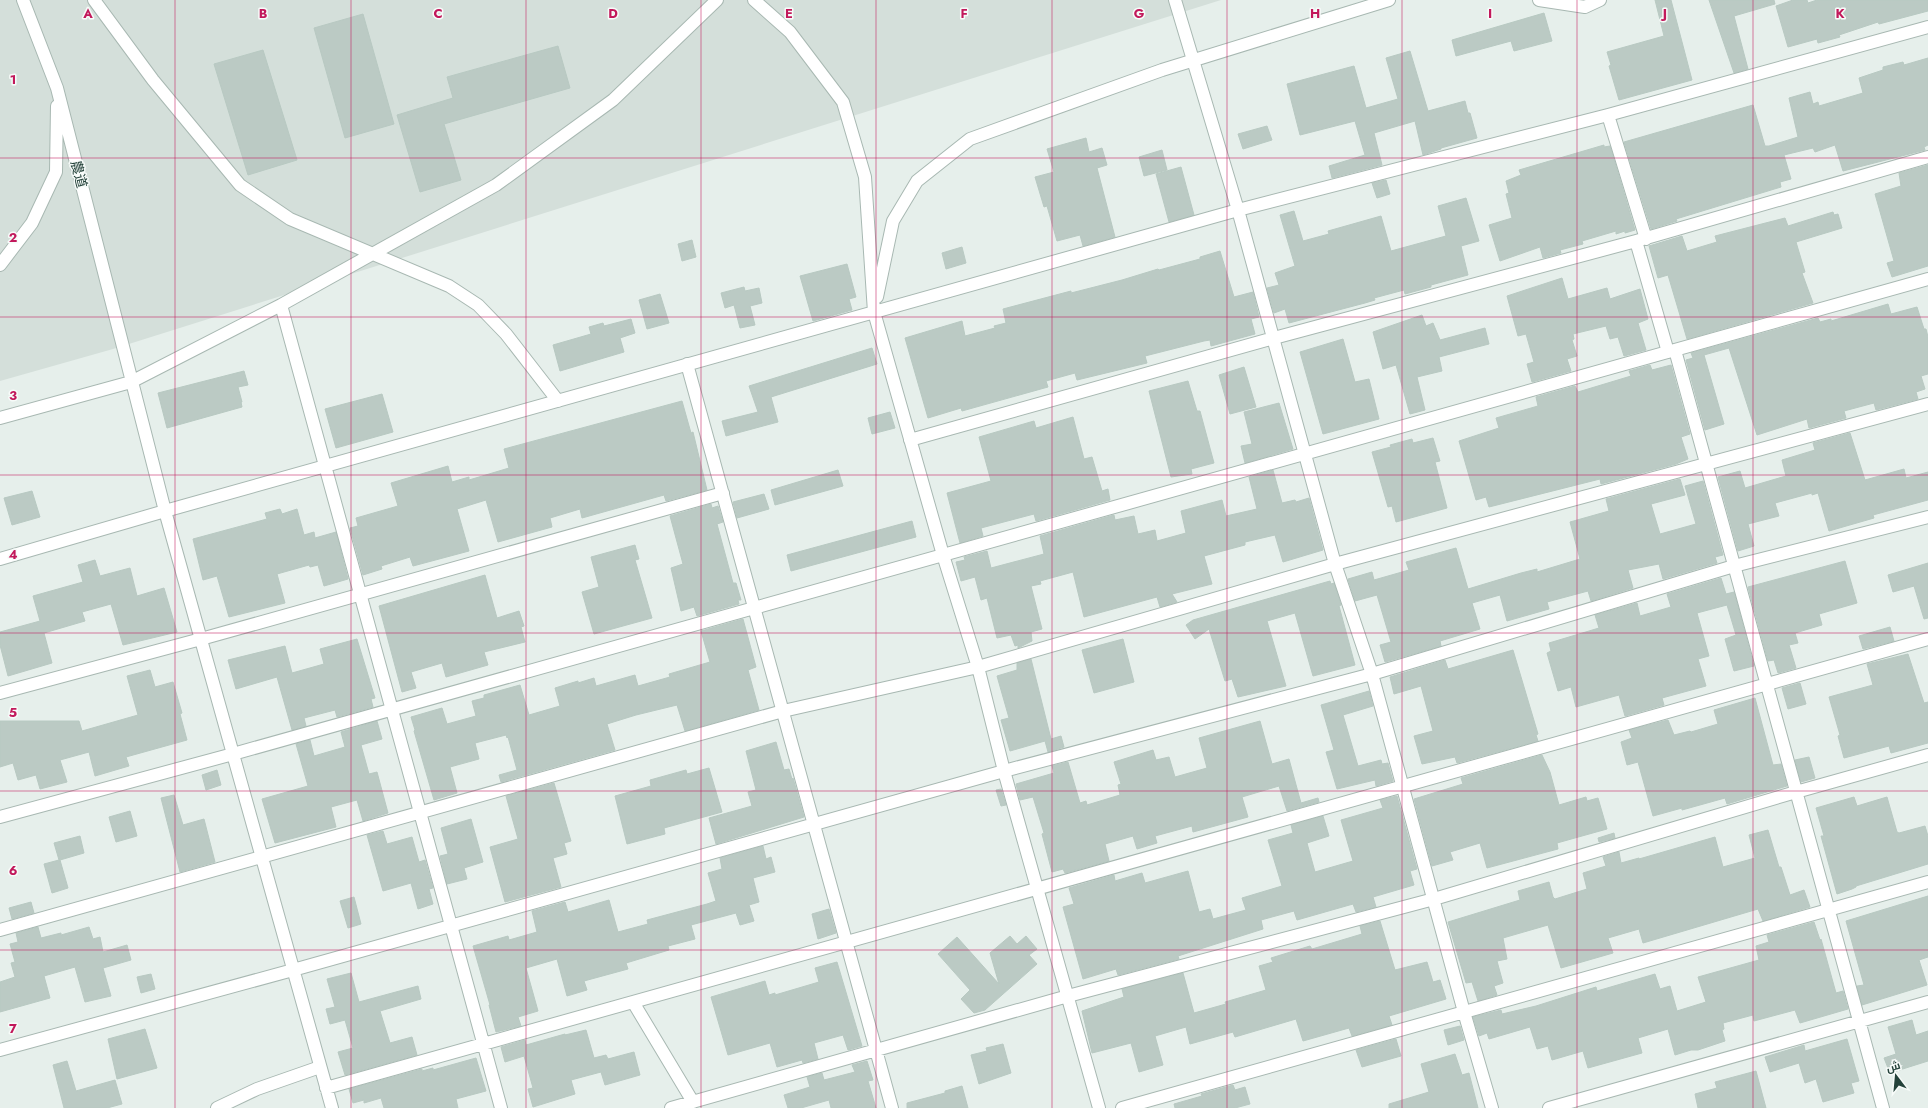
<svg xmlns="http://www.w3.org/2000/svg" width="1928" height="1108" font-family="Jost,Cairo,'Noto Sans SC',sans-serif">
	<rect width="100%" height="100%" fill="#e6efeb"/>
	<path fill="#d4dfda" d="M0,0H1221L113,349L0,381Z"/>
	<path fill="#bbcac4" stroke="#b8c9c2" d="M1655,0H1671L1692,80L1619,100L1609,66L1611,65L1607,52L1664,36Z
		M1709,0H1774L1775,4L1734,16L1748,69L1734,73Z
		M1793,0H1807L1808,3L1817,0H1928V11L1879,24L1878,22L1839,35L1840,37L1818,43L1817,39L1788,47L1776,6Z
		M1544,13L1552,41L1514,51L1511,41L1456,56L1452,40Z
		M363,14L394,124L345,138L314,28Z
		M558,46L570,88L444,124L461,180L420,192L397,115L453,98L447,77Z
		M263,50L297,160L248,175L214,64Z
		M1410,51L1428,111L1465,101L1468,113H1470L1477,138L1441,148V149L1423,155L1415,121L1374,133L1382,165L1332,178L1329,166L1365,155L1355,121L1300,135L1287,84L1354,66L1366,108L1398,99L1386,58Z
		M1928,58V145L1924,147L1925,150L1843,171L1835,145L1815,152L1813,148L1784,155L1791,179L1780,182L1781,187L1676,219L1677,221L1651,229L1624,142L1753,105L1765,146H1769L1798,137L1789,98L1810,92L1813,104L1818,102L1819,106L1863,93L1859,78L1883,70V67L1903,62L1904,65Z
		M1267,126L1272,140L1243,149L1238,134Z
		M1086,138L1089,152L1102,148L1107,165L1097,168L1115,237L1083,246L1080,235L1057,241L1047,206L1044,207L1035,177L1054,172L1047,149Z
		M1604,145V147L1610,146L1635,230L1625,233V231L1616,234V231L1582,241L1583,244L1560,250L1561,253L1543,258L1540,247L1500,261L1489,225L1512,218L1506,194L1509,193L1506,181L1521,175L1519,170Z
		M1162,150L1167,170L1144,176L1139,157Z
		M1928,165V266L1892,277L1887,263L1894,261L1875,194L1901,186L1899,173Z
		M1181,167L1194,215L1169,222L1156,174Z
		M1386,180L1390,194L1377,198L1372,183Z
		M1466,198L1479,241L1461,246L1468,275L1431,285V287L1405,294L1404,290L1374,298L1375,300L1365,303L1289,323L1285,309L1274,313L1267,288L1279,285L1275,273L1295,266L1280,215L1294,211L1303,241L1329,234L1328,231L1381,216L1391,251L1446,236L1438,206Z
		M1833,212L1834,215L1838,214L1842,228L1796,242L1805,272L1802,273L1813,303L1687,339L1668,275L1658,278L1649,246L1682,236L1687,251L1717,242L1715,236L1785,218L1788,226Z
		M692,240L696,257L682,261L678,244Z
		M962,247L966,263L946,269L942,253Z
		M1220,251L1234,297L1253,292L1259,317L1251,319L1255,334L1211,346L1210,340L1204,341L1145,356L1147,363L1077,380L1075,373L1046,381L1048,387L962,411L961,408L928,418L905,338L962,321L965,336L995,328L994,326L1006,323L1003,309L1071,291V293L1122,280L1158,269L1159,270L1200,259V257Z
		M847,264L856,297L849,299L852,310L813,321L800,276Z
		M1562,278L1568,299L1607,288L1610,299L1640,289L1648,319L1638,323L1646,350L1624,356L1618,337L1610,339L1606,326L1573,334L1574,339L1572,340L1577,356L1567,359L1571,371L1532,382L1527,364L1534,362L1526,334L1518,336L1507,296Z
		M744,287L745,291L759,288L762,303L750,306L755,325L740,328L734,305L725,308L721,293Z
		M660,294L669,323L647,329L639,300Z
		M1888,304L1891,314L1917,307L1924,329H1926L1928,337V374L1921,376L1925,389L1916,392L1918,399L1876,410L1874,403L1844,411L1846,418L1809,428L1807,419L1757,435L1729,348L1704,355L1724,424L1705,430L1686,360L1693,358L1691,353L1818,318L1820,322L1831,319V321Z
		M1422,315L1426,326L1433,323L1440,340L1485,328L1489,344L1439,357L1442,371L1417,377L1425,410L1410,414L1396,365L1383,369L1373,332Z
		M631,319L635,333L620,338L624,352L560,371L553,345L591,334L589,327L603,323L604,326Z
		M1343,339L1355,382L1369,379L1379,419L1323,434L1300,352Z
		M872,348L877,364L771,397L778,422L726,436L722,421L758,412L749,386Z
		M1650,365L1652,370L1671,365L1690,434L1681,437L1688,459L1676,464L1601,484L1600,479L1489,507L1486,497L1476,500L1459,441L1499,428L1496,418L1538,406L1536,397L1575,386L1578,392L1631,376L1629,371Z
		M1244,367L1256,407L1230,414L1219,375Z
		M244,371L248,385L238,387L242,402H241L242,407L167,428L158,393Z
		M1188,381L1197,411H1200L1214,463L1191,469L1192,474L1171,477L1149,391Z
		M382,394L393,432L336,448L325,409Z
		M682,401L691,433L693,432L707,490L666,501L664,495L582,518L580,509L550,518L552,527L498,542L486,500L457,509L469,551L413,566L410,557L381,566L382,569L363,575L350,528L358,526L356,518L398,506L391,483L448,466L452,482L469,477V480L509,468L504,449Z
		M1279,403L1293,449L1245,463L1241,446L1252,444L1244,412Z
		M890,412L895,428L872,434L868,418Z
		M1073,417L1084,459L1092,457L1102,491L1108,489L1110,500L1036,521L1034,514L981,528L983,536L960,543L947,493L991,481L979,437L1034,421L1036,428Z
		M1850,433L1865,480L1904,469L1906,478L1928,472V500L1873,515L1874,518L1829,531L1818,493L1812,495V493L1775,503L1779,516L1748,524L1754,546L1738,551L1718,477L1740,471L1745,488L1786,476L1782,460L1815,450L1813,443Z
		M1433,438L1440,461L1435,462L1447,508L1396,522L1392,506L1388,507L1372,452L1391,447L1390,445L1412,439L1413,443Z
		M838,470L843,486L775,505L771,490Z
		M1273,470L1282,503L1295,500L1296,502L1309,498L1323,550L1283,562L1275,535L1245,542V545L1204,556L1212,584L1172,594L1177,602L1160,607L1157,597L1084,617L1073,572L1040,581L1041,584L1031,586L1042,629L1031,632L1032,641L1018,648V645L1015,646L1011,635L997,638L987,598L981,600L975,577L961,581L956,562L965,560L964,557L987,551L991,568L1044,554L1040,536L1114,515L1115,520L1134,516L1138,534L1155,530L1157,541L1186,533L1181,511L1222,500L1226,516L1257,509L1249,477Z
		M1680,479L1685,495L1651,504L1660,534L1696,524L1685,486L1703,481L1723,555L1715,557L1717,563L1663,579L1659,564L1628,570L1633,588L1591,601L1588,591L1547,602L1549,609L1507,621L1500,595L1472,603L1480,629L1440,641L1441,646L1385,662L1380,645L1391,642L1377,595L1355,601L1348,579L1372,572L1374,580L1409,570L1406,562L1456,548L1468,589L1521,573L1537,569V572L1580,559L1570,522L1609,511L1606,499Z
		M32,491L40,517L12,525L4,498Z
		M764,494L769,509L737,518L733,502Z
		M711,504L712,508L718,506L723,522L717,524L733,583H736L741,600H738L739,604L697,616L694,607L681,611L671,568L683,564L670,516Z
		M280,509L282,514L297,509L304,535L314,532L315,538L336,532L348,579L324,586L318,565L310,567L309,565L277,574L285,603L229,617L217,576L203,580L193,539L267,519L265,513Z
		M912,521L916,537L791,571L787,555Z
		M635,545L639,559L635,560L652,618L594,634L582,592L599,587L591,557Z
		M95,560L100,576L130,568L137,596L164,588L177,632L123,645L111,604L82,612L85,621L44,633L52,663L8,676L0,645V632L40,621L33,596L83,582L78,565Z
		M1845,561L1857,603L1819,614L1822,625L1795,633L1798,643L1789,645L1796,668L1778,673L1774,660L1768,661L1748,587Z
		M1928,563V618L1924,619L1914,586L1893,592L1888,575Z
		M485,575L497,618L519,611L524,626L521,627L525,642L484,652L488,665L446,677L442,663L411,672L416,688L402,692L379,606Z
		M1721,578L1726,594L1734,592L1754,666L1734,671L1725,639L1736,635L1727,605L1697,613L1709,656L1698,659L1706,686L1662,698L1664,705L1625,716L1619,695L1576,707L1571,687L1558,691L1547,653L1551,651L1549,643L1599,628L1595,615L1637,603L1640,616L1671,607L1667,594Z
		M1330,581L1331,584L1334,583L1341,605L1339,606L1342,617L1355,665L1313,676L1295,613L1267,621L1286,686L1238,697L1232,679L1225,681L1209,629L1195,639L1186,625L1193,620Z
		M743,619L756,667L748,670L759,710L685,731L677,705L636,715L607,724L615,750L501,782L499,775L517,770L508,737L507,738L506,735L475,743L479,759L450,767L457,793L434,800L414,731L415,730L411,717L442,708L447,724L476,716L472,701L484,698V695L520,685L529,715L560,706L555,688L578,681V683L594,678L596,686L635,675L638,686L670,677L669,674L710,662L701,631Z
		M1890,627L1894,641L1863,649L1859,636Z
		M357,639L375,698L371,699L373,707L337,717L335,710L304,718L306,726L292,730L277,677L236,689L228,660L285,646L292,673L324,664L320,649Z
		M1123,639L1134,682L1094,693L1082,650Z
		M1513,650L1538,734L1536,735L1538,741L1457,763L1455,757L1422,764L1414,736L1433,731L1421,686L1394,694L1390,677L1445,660L1448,669Z
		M1908,654L1924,703L1928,702V743L1891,753L1889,746L1844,758L1838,736L1840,735L1829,697L1873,685L1867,664Z
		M1031,659L1051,739L1061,736L1064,747L1048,752L1045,741L1010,751L1001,720L1009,718L997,676L1017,670V663Z
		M150,670L155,687L173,682L182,713L180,714L187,740L126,757L129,766L95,776L89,752L60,760L67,782L40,789L36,775L18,780L13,763L0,767V721H79L82,731L138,715L127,676Z
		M1800,683L1806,704L1788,709L1782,688Z
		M1369,691L1373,706L1343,715L1358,766L1381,760L1382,764L1388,763L1393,781L1376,786L1375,780L1337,789L1326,752L1334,750L1321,705Z
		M1755,698L1773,765L1781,764L1787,786L1727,804L1725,798L1682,810V808L1653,816L1638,762L1627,765L1621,742L1632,738L1629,730L1668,720L1674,735L1690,731L1691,732L1718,724L1714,710Z
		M377,721L382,739L361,745L369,774L377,772L388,813L363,821L357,800L331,807L336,827L275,843L262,799L308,786L296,744L310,740L314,756L345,747L341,732Z
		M1260,721L1272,764L1289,759L1301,803L1318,798L1319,802L1287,811L1279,786L1242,797L1248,817L1193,832L1192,826L1155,836L1157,843L1137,849L1133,836L1105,844L1109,861L1065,873L1063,869L1052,872L1042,834L1044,833L1033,797L1020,800L1016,784L1054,773L1052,766L1068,762L1080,803L1086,801L1087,805L1120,795L1118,785L1121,784L1114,762L1153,750L1156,760L1169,757L1175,777L1207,768L1199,738Z
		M776,742L784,770L789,769L792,779L793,778L804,817L716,844L709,818L752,806L748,792L756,790L746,751Z
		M1542,755L1550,772L1559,805L1586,797L1587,801L1598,798L1607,829L1557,843L1558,849L1487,868L1480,843L1450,852L1453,860L1432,866L1414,799L1463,784L1461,778Z
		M1809,757L1815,778L1801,782L1795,760Z
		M709,768L722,812L664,828L665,834L627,844L615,796L651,786L650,780L686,770L687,774Z
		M217,770L221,785L206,790L202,775Z
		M554,783L571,841L564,843L567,854L553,858L561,887L505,902L490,847L518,839L506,796Z
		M1001,789L1006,805L1001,806L996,790Z
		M174,795L183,825L204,819L215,862L180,872L161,798Z
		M1397,796L1417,869L1410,871L1414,885L1373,897L1376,907L1356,912L1353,904L1297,920L1294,911L1261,920L1263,929L1178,956L1179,959L1118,975L1116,969L1083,979L1063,907L1074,904L1069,888L1114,875L1115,881L1142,873L1145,883L1188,871L1199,912L1210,909L1213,919L1246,910L1242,898L1282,886L1268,840L1293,833L1291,825L1323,816L1329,836L1307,843L1315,872L1353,861L1341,820L1383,808L1380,800Z
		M1854,797L1857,806L1887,797L1897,832L1899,833L1925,826L1928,836V864L1856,886V887L1852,889L1837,894L1821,836H1824L1816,808Z
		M130,811L137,836L116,842L109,817Z
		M471,819L483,862L464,868L467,879L447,884L440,856L448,854L441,828Z
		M1768,830L1779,867H1781L1790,895L1804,890L1810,907L1763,921L1758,909L1643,943L1639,929L1608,938L1613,953L1561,968L1548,925L1503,938L1507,959L1497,961L1503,983L1494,986L1497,995L1478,1001L1472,982L1466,983L1448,922L1520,900L1518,891L1549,882L1553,897L1555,899L1587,889L1583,873L1606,866L1603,857L1619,852L1621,863L1639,858V859L1715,837L1723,867L1755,858L1749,835Z
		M383,831L387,844L412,837L419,862L425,860L433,888L429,889L433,904L418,909L411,883L383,891L367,835Z
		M1614,833L1615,838L1599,842L1598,838Z
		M80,836L84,853L60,860L68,888L52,893L44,864L59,860L54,843Z
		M763,846L766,859L771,857L775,872L753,878L759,902L749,905L754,921L740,925L736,913L691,925L695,939L668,946L669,950L626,963L628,969L584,981L587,990L567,996L557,959L526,968L538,1011L518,1017L521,1026L496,1032L489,1005H490L473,946L508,936L509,940L537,932L532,911L565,902L568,912L609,900L618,932L648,924L647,920L707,904L716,901L708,873L722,869L720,858Z
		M1928,896V957L1919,960L1927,985L1862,1005L1857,986L1864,985L1846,921Z
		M354,897L361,924L348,928L340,901Z
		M31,902L34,913L12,919L9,908Z
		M829,909L836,933L818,939L812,914Z
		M1380,921L1395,970L1427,962L1433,982L1440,980L1446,999L1389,1016L1392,1025L1352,1036L1349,1028L1303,1041L1296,1019L1235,1037L1233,1032L1190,1044L1186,1027L1155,1036L1163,1065L1139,1072L1131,1043L1092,1053L1082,1011L1124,997L1122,989L1183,973L1194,1013L1226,1004L1225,1002L1266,990L1259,966L1273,962L1271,958L1310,946L1312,949L1362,934L1360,926Z
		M1814,922L1820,940L1821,939L1836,993L1843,991L1848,1009L1800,1023L1795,1010L1754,1021L1753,1015L1723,1023L1724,1029L1722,1030L1725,1041L1698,1050H1691L1675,1055L1668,1029L1638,1038L1642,1053L1588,1068L1583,1051L1552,1060L1548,1046L1537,1049L1530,1027L1489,1039L1487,1033L1479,1036L1473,1017L1501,1010L1502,1014L1536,1006L1596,987L1597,991L1655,974L1660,989L1670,986L1677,1011L1706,1002L1698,977L1759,960L1756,946L1769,942L1767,935Z
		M38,927L41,938L61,933V935L89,927L93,939L100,937L103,952L127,945L131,960L103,968L111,996L85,1002L75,967L44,976L50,998L0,1012V982L15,977L11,963L15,962L10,944L18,942L16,933Z
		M1010,936L1017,944L1026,936L1037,949L1029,955L1037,964L985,1010L974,1013L961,999L970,990L938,954L957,937L999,984L990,953Z
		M837,962L862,1046L848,1050L843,1035L814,1043L818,1059L803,1063L802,1060L777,1067L770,1043L728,1055L711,997L765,981L769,995L775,993V995L819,982L815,968Z
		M351,973L359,1002L418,986L421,999L380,1011L390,1043L412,1037L417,1055L345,1075L338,1052L353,1048L345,1020L330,1024L326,1009L335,1007L327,979Z
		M151,974L155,989L141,993L137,977Z
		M1912,1020L1916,1035L1928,1031V1061L1890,1073L1884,1058L1896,1054L1888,1027Z
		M1460,1026L1464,1040L1448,1045L1444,1030Z
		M145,1029L157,1068L117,1079L108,1039Z
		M586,1030L594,1058L606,1055L608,1059L634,1052L640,1075L605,1085L601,1072L571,1080L575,1094L533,1107L528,1089L533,1088L524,1056L505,1062L501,1047L525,1040L526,1045L565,1034V1035Z
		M1396,1039L1401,1056L1362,1067L1356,1050Z
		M1847,1039L1859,1081L1851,1083L1854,1093L1823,1102L1816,1079L1805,1083L1799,1063L1770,1072L1765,1057L1804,1045L1805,1051Z
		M1003,1044L1011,1073L979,1084L971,1055L987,1051L986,1048Z
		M1455,1054L1462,1075L1469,1073L1478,1108H1389V1104L1429,1092L1421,1064Z
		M476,1058L486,1091L456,1099L458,1108H384L381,1098L364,1103V1100L353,1103L349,1089L422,1069V1071L433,1068V1070Z
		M67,1061L76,1091L115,1080L122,1104L107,1108H64L53,1065Z
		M867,1061L873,1080L868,1081L876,1108H831L829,1100L801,1108H788L784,1095L810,1087L807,1077L822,1073L824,1080L855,1072L852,1065Z
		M1756,1071L1766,1108H1698L1695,1094L1717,1088L1715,1082Z
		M1233,1085L1235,1090L1245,1087L1250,1104L1235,1108H1175L1174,1104L1202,1096L1201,1094Z
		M962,1086L968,1108H907V1103L945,1093V1091Z"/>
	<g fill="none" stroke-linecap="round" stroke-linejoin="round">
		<defs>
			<path id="minor" d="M94,0L153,80L240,185L290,219L449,286L478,305L506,334L558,401
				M754,0L790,32L843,102L865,177L874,312L943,555L978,667L1004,771L1099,1108
				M1175,0L1238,210L1335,564L1372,674L1464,1012L1492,1108
				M1539,0L1585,7L1600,0
				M1608,115L1646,239
				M1636,241L1668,352
				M0,265L32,223L56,172L57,106
				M877,297L893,221L917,181L970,139L1162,70L1389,0
				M281,305L501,1108
				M1675,350L1883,1108
				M687,364L892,1108
				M0,418L131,382L281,305L496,185L613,100L717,0
				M910,440L1274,338L1636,241L1928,157
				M0,559L165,511L57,88L23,0
				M0,693L201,639L723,493
				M0,817L233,754L1928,279
				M0,930L783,711L978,667L1335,564L1928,404
				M633,1002L693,1102
				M0,1050L293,970L1004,771L1372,674L1734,566L1928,517
				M326,1088L1928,639
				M332,1108L165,511L1238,210L1608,115L1928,27
				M671,1108L1068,996L1434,899L1796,792L1928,755
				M1122,1108L1928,882
				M1549,1108L1928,1002"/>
			<path id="tertiary" d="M217,1108L257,1089L320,1067"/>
		</defs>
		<use href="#minor" stroke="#a8b8b2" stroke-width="14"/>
		<use href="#tertiary" stroke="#a8b8b2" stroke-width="14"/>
		<use href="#minor" stroke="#fff" stroke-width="12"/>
		<use href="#tertiary" stroke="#fff" stroke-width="12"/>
	</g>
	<path fill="none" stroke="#c2185b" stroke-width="1" stroke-opacity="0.55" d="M175,0V1108M351,0V1108M526,0V1108M701,0V1108M876,0V1108M1052,0V1108M1227,0V1108M1402,0V1108M1577,0V1108M1753,0V1108M0,158H1928M0,317H1928M0,475H1928M0,633H1928M0,791H1928M0,950H1928"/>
	<g text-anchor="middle" stroke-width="3" stroke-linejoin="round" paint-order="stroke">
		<g font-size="14" fill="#24423a" stroke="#f7fbf9">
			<text transform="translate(79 174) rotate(76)" y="5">農道</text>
		</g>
	</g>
	<g font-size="13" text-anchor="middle" font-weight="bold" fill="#c2185b" stroke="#f7fbf9" stroke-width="3" stroke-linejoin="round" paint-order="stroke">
		<text x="88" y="18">A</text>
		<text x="263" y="18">B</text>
		<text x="438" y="18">C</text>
		<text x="613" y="18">D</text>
		<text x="789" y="18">E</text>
		<text x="964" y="18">F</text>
		<text x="1139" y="18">G</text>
		<text x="1315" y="18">H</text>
		<text x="1490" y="18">I</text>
		<text x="1665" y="18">J</text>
		<text x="1840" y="18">K</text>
		<text x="13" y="84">1</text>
		<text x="13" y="242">2</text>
		<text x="13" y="400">3</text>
		<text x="13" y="559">4</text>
		<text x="13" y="717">5</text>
		<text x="13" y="875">6</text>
		<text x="13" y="1033">7</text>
	</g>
	<g transform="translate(1896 1076) rotate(344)" stroke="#f7fbf9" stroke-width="3" paint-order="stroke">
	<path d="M0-3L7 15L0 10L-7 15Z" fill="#24423a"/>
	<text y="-6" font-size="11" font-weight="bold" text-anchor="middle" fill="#24423a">ش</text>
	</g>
</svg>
